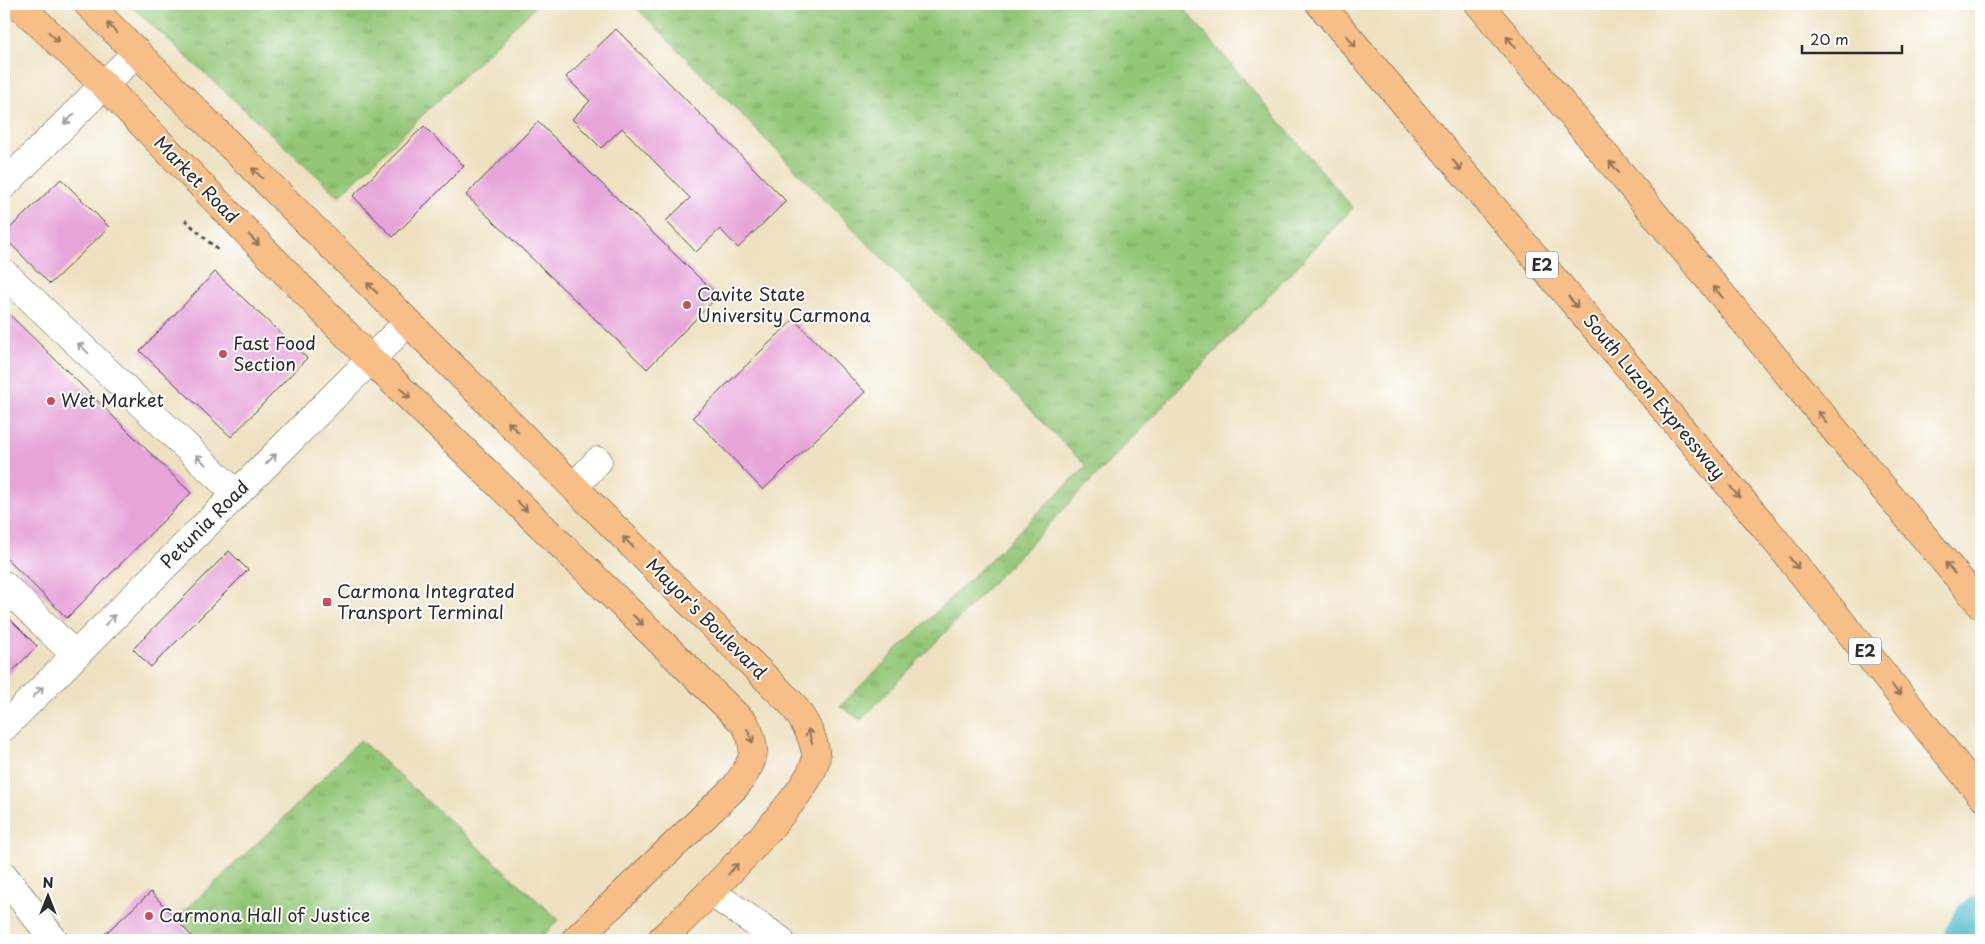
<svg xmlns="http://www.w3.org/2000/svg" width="1985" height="944" font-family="'Playpen Sans',sans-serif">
	<defs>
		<pattern id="grass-tufts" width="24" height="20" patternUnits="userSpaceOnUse" patternTransform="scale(1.25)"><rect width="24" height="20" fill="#93c677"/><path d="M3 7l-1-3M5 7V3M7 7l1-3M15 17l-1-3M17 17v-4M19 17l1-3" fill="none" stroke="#78a162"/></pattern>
	</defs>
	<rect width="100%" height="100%" fill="#fff"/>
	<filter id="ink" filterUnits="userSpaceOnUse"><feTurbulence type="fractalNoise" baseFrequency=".02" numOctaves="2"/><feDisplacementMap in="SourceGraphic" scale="10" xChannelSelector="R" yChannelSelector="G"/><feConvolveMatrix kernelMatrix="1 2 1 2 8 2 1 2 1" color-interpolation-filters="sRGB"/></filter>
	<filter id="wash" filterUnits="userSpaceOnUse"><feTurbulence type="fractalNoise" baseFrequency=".0096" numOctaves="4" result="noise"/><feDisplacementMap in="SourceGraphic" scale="20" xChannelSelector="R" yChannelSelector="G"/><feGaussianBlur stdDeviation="1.12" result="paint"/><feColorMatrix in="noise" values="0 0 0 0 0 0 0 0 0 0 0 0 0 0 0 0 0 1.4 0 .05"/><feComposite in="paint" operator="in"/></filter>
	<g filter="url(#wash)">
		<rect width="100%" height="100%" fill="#eee1c1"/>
		<path fill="url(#grass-tufts)" stroke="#5f7851" d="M129,4H538L339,196Z
			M633,4H1180L1353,208L861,720L840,706L1086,466Z
			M360,740L559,920L538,940H199L178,917L281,821Z"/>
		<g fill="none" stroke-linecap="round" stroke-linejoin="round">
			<path stroke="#4cb7c9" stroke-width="60" d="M1973,940L1981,926"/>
		</g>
		<g id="blocks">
			<path fill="#e6a4d9" d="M616,29L786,201L738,248L720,229L696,252L666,221L690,198L622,128L601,148L572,119L590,101L566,77Z
				M538,122L718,296L647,369L466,195Z
				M424,126L464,166L393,237L353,196Z
				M61,179L109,227L50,284L4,237V234Z
				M215,272L307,358L231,437L140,351Z
				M4,309L191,493L67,618L4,556Z
				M794,319L865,392L763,490L693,417Z
				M229,551L248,570L151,667L133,649Z
				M4,613L37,646L4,680Z
				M151,892L195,940H98Z"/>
		</g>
	</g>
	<g filter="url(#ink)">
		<use href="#blocks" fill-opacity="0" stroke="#484642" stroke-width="1"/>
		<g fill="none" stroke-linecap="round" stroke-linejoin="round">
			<defs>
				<path id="minor" d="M4,185L137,52
					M4,273L236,494
					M574,487L598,461
					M4,585L75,655
					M4,727L407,323
					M4,876L54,940
					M712,893L780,940"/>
				<path id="major" d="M18,4L104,85L370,359L745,724C760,751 753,762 736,786L575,940
					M88,4L793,705C804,721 814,736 816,757C817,789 689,914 661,940"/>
				<path id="highway" d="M1320,4L1763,525L1981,795
					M1479,4L1981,605"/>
			</defs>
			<use href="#minor" stroke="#484642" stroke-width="29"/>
			<use href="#major" stroke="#484642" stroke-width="29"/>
			<use href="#highway" stroke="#484642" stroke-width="29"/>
			<path stroke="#484642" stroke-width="3" stroke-dasharray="4 4" stroke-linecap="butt" d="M185,220L218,250"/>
			<use href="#minor" stroke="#fff" stroke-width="28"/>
			<use href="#major" stroke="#f7be87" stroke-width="28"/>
			<use href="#highway" stroke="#f7be87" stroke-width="28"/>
		</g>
		<defs><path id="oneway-shaft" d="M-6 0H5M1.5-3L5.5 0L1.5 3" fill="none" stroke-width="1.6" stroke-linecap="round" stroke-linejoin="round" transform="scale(1.25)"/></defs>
		<g stroke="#917459">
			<use href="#oneway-shaft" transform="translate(112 28) rotate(-135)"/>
			<use href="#oneway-shaft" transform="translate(54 37) rotate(43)"/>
			<use href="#oneway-shaft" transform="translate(1351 41) rotate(50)"/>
			<use href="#oneway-shaft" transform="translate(1511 42) rotate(-130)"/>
			<use href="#oneway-shaft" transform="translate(1457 165) rotate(50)"/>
			<use href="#oneway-shaft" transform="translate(1614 167) rotate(-130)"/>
			<use href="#oneway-shaft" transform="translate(257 173) rotate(-135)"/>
			<use href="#oneway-shaft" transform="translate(254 240) rotate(46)"/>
			<use href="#oneway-shaft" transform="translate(372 288) rotate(-135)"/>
			<use href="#oneway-shaft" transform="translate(1718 292) rotate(-130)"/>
			<use href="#oneway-shaft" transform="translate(1573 302) rotate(50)"/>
			<use href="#oneway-shaft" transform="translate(405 393) rotate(44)"/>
			<use href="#oneway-shaft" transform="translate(1822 417) rotate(-130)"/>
			<use href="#oneway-shaft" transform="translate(513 427) rotate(-135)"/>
			<use href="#oneway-shaft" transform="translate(1735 492) rotate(50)"/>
			<use href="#oneway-shaft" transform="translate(522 506) rotate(44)"/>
			<use href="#oneway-shaft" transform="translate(628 542) rotate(-135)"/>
			<use href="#oneway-shaft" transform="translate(1794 563) rotate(51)"/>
			<use href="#oneway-shaft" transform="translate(1950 568) rotate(-130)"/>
			<use href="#oneway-shaft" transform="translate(638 620) rotate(44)"/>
			<use href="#oneway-shaft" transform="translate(1896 690) rotate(51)"/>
			<use href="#oneway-shaft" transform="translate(750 736) rotate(68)"/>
			<use href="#oneway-shaft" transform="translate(810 736) rotate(-106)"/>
			<use href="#oneway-shaft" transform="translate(733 869) rotate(-49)"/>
		</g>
		<g stroke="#a0a0a0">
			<use href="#oneway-shaft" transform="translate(69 119) rotate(135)"/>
			<use href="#oneway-shaft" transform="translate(83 348) rotate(-136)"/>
			<use href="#oneway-shaft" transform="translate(271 459) rotate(-45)"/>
			<use href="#oneway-shaft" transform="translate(201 460) rotate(-136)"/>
			<use href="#oneway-shaft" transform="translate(110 620) rotate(-45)"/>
			<use href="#oneway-shaft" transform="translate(38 692) rotate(-45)"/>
		</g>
	</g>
	<g fill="#d1495b" stroke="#fff" stroke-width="2">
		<circle cx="687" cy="305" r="5"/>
		<circle cx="223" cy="354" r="5"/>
		<circle cx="51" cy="401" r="5"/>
		<rect x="322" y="597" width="10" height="10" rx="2.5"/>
		<circle cx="149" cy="916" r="5"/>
	</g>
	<g text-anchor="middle" stroke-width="4" stroke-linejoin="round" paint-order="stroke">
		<g fill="#fff" stroke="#6b6b6b" stroke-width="1">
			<rect x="1526" y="251.5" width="32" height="27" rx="4"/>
			<rect x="1849" y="637.5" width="32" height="27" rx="4"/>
		</g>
		<g font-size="16" font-weight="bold" fill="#2b2b2b">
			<text x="1542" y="271">E2</text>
			<text x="1865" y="657">E2</text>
		</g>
		<g font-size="18" fill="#2b2b2b" stroke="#fff">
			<text transform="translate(196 180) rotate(46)" y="6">Market Road</text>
			<text transform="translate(1654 397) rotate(50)" y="6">South Luzon Expressway</text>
			<text transform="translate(205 525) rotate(-45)" y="6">Petunia Road</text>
			<text transform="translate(706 619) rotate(45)" y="6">Mayor's Boulevard</text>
		</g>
		<g font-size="18" fill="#2b2b2b" stroke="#fff" text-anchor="start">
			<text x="697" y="301">Cavite State<tspan x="697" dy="21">University Carmona</tspan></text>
			<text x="233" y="350">Fast Food<tspan x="233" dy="21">Section</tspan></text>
			<text x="61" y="407">Wet Market</text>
			<text x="337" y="598">Carmona Integrated<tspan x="337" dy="21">Transport Terminal</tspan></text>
			<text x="159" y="922">Carmona Hall of Justice</text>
		</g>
	</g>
	<rect width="1985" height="944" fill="none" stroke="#fff" stroke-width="20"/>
	<g transform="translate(48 896)" stroke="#ffffff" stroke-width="4" paint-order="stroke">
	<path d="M0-4L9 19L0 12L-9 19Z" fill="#2b2b2b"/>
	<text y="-8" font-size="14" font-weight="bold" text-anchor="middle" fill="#2b2b2b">N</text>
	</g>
	<path d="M1802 45v8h100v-8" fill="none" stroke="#2b2b2b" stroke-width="2.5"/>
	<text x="1810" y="45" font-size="15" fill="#2b2b2b" stroke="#ffffff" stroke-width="4" paint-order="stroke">20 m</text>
</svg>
